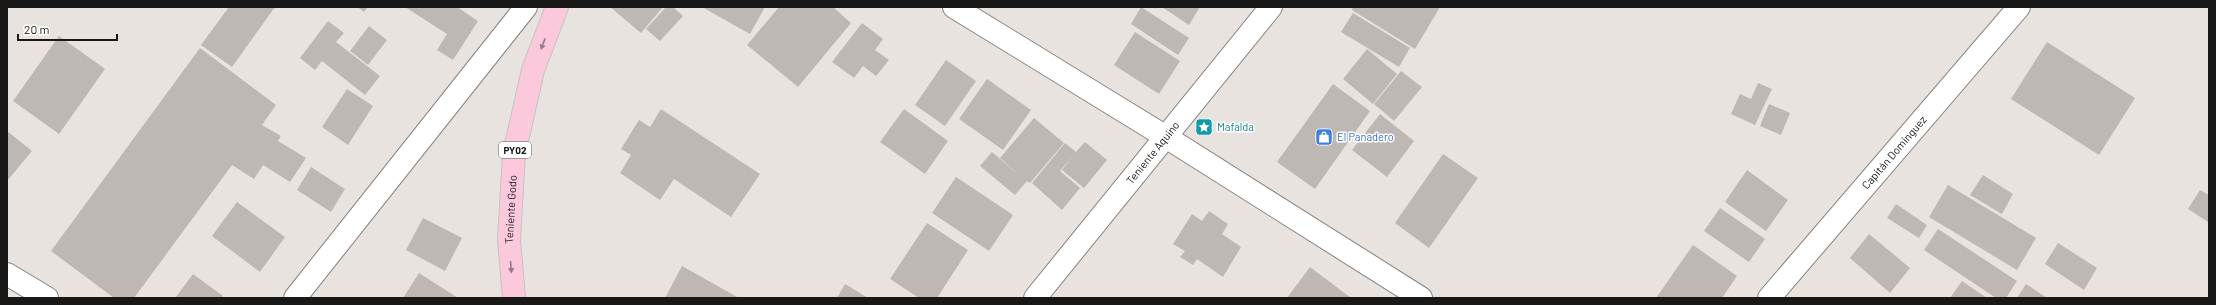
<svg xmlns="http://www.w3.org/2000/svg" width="2216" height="305" font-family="Barlow,sans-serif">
	<rect width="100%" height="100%" fill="#e9e3df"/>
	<path fill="#beb8b5" d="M229,7H275L232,67L201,45Z
		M357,7H368L364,12Z
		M405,7H457L478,21L453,60L437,50L447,34Z
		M610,7H663L641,33Z
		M666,7H673L683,16L660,41L646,29Z
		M702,7H765L750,34Z
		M779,7H833L851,23L798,87L747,45Z
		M1141,7L1189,38L1178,55L1131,24Z
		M1162,7H1200L1189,25Z
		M1353,7H1440L1415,49L1352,10Z
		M1353,13L1410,48L1399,67L1341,32Z
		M328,21L344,33L336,42L380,76L365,95L322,61L315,70L300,58Z
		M862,23L883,39L875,50L889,60L876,76L863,66L854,78L832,62Z
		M369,26L387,40L368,65L350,51Z
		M1135,32L1180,61L1159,94L1114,65Z
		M59,36L105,69L59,134L13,101Z
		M2047,42L2135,98L2099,155L2011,99Z
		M200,48L276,105L262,125L281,136L278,141L306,158L290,182L263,165L254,179L232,165L134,298H114L51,251Z
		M1367,49L1397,74L1373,104L1343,79Z
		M946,60L976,81L945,126L915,105Z
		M1401,71L1422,87L1394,121L1374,104Z
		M987,79L1031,110L1003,150L959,119Z
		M1758,83L1772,89L1755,125L1731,114L1740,94L1751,99Z
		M1333,84L1370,111L1315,189L1277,162Z
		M347,89L373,106L348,145L322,127Z
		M1769,104L1790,113L1781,135L1760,126Z
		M661,109L760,174L731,217L674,179L660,200L620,173L631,155L621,149L639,120L650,127Z
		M904,109L948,141L925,174L880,142Z
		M1380,114L1414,141L1387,177L1352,150Z
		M1034,118L1064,143L1030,183L1027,181L1015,195L980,166L992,152L1019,175L1000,158Z
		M7,131L32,151L7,181Z
		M1085,142L1107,160L1084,188L1062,170L1073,156L1060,171L1080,188L1062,210L1032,183L1065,143L1076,152Z
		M1443,154L1478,178L1429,248L1395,223Z
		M311,167L345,189L331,212L297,190Z
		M1747,170L1788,200L1766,231L1725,202Z
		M1983,175L2013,194L2002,214L1970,195Z
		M956,177L1013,215L989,251L932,213Z
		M1948,185L2036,238L2017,270L1929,217Z
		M2200,190L2209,195L2208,222L2188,209Z
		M237,202L285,237L260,272L212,236Z
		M1896,204L1927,225L1919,238L1887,218Z
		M1720,208L1765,239L1749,262L1704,231Z
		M1209,211L1228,224L1222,234L1241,247L1223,277L1197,259L1193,265L1180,257L1185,251L1173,244L1192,214L1202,221Z
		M423,218L462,238L445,271L406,250Z
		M927,223L968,250L937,298H919L890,279Z
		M1938,229L2017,281L2006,298H1996L1924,250Z
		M1869,234L1910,268L1890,293L1850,258Z
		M2058,243L2097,268L2084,290L2045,264Z
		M1693,245L1737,276L1722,298H1656Z
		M682,266L739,298H665Z
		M1310,267L1351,298H1287Z
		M419,273L458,298H403Z
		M193,274L223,296L221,298L176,297Z
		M1962,281L1987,298H1950Z
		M845,284L868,298H837Z
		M2026,284L2047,298H2017Z"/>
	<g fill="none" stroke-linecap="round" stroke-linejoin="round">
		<defs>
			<g id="minor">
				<path d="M954,7L1166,137L1421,298"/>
				<path d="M7,274L47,298"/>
				<path d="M295,298L526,7"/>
				<path id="s1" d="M1035,298L1271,7"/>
				<path id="s2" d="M1769,298L2019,7"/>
			</g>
			<g id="major">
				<path id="s3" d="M514,298L509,240L514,154L533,70L557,7"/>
			</g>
		</defs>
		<use href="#minor" stroke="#87817e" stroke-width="24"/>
		<use href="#major" stroke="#c3c3c3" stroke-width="24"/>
		<use href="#minor" stroke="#fff" stroke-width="22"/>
		<use href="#major" stroke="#fbc8dc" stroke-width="22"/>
	</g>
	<defs><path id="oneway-solid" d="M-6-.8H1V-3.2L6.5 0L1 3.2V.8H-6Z"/></defs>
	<g fill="#967983">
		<use href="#oneway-solid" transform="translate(543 44) rotate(110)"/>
		<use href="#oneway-solid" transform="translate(511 267) rotate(85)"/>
	</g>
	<defs>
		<symbol id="sight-square" viewBox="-11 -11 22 22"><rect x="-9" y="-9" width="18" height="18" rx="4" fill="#0f9aa8" stroke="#fff"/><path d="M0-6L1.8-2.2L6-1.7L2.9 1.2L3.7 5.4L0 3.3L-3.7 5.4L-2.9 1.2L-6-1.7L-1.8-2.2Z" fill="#fff"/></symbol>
		<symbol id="shop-square" viewBox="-11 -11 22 22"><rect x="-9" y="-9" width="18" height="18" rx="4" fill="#3f7fe0" stroke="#fff"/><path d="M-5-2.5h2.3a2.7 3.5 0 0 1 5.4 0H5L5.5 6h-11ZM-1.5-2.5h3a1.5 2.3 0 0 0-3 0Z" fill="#fff"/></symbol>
	</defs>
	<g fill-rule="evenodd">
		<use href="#sight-square" x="1194" y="117" width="20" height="20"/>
		<use href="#shop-square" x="1314" y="127" width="20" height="20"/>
	</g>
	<g text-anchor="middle" stroke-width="3" stroke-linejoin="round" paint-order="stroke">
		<rect fill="#fff" stroke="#5f5d5d" stroke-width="1" x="499" y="142" width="32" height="16" rx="3"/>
		<g font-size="10" font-weight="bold" fill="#1a1817">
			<text x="515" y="154">PY02</text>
		</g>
		<g font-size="11" fill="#0d838f" stroke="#fff" text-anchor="start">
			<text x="1217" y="131">Mafalda</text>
		</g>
		<g font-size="11" fill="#366cbe" stroke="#fff" text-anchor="start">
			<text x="1337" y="141">El Panadero</text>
		</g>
		<g font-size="11" fill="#1a1817" stroke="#fff">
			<text dy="4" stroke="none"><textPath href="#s2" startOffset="192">Capitán Dominguez</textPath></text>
			<text dy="4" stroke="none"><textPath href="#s1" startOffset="187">Teniente Aquino</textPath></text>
			<text dy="4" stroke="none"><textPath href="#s3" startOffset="89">Teniente Godo</textPath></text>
		</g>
	</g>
	<rect width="2216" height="305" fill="none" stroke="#1a1817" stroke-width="16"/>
	<path d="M18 34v6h99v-6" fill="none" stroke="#1a1817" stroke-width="2"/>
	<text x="24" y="34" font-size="12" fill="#1a1817" stroke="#ffffff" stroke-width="3" paint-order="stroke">20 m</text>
</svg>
